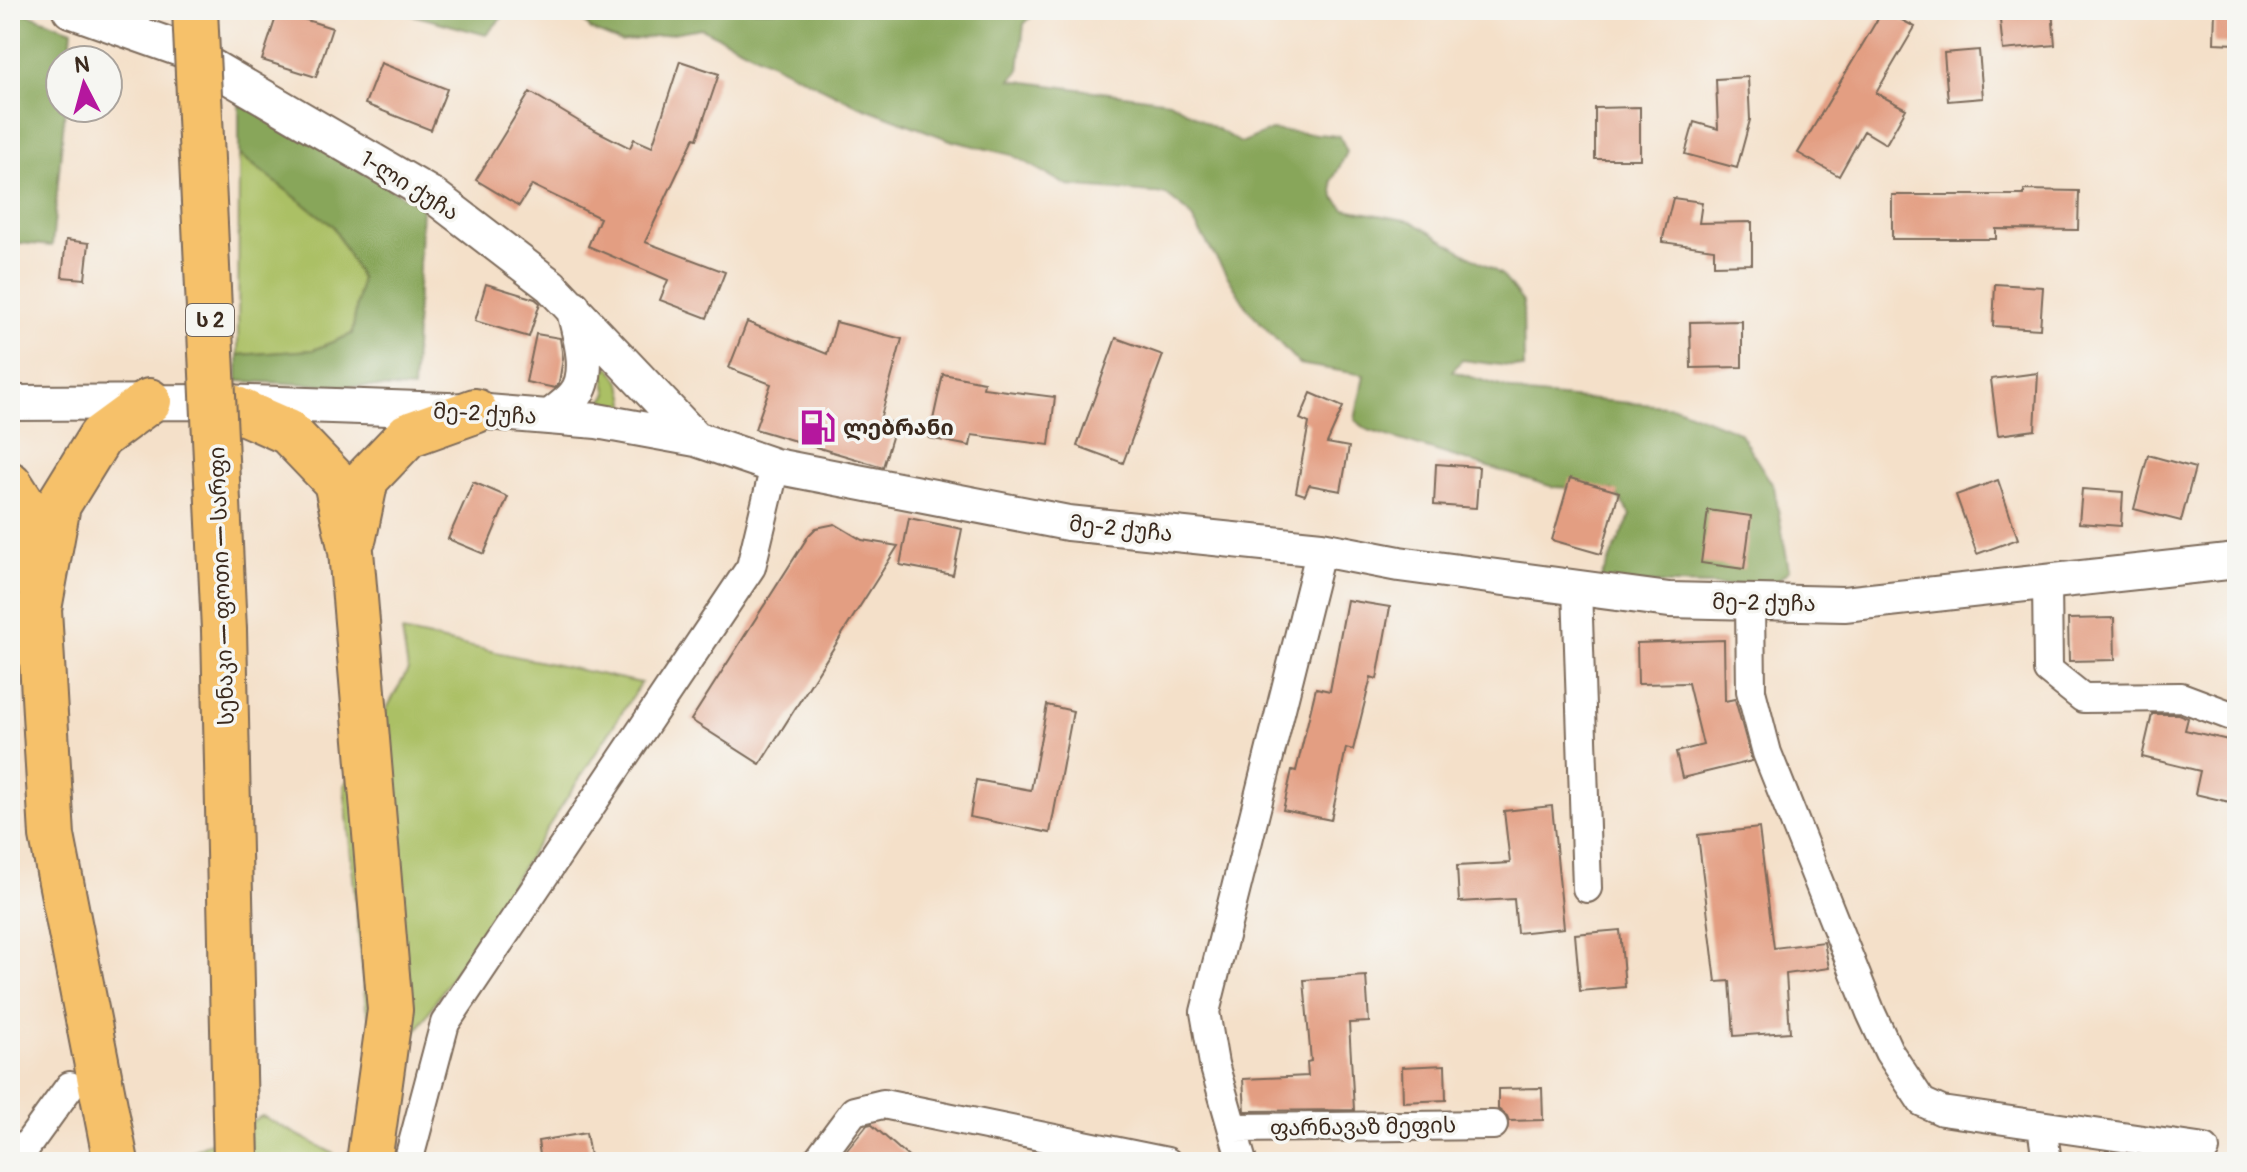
<svg xmlns="http://www.w3.org/2000/svg" width="2247" height="1172" font-family="Pangolin,'Noto Sans Georgian',sans-serif">
	<rect width="100%" height="100%" fill="#f6f6f2"/>
	<filter id="ink" filterUnits="userSpaceOnUse"><feTurbulence type="fractalNoise" baseFrequency=".0125" numOctaves="2"/><feDisplacementMap in="SourceGraphic" scale="16" xChannelSelector="R" yChannelSelector="G"/><feConvolveMatrix kernelMatrix="1 2 1 2 8 2 1 2 1" color-interpolation-filters="sRGB"/></filter>
	<filter id="wash" filterUnits="userSpaceOnUse"><feTurbulence type="fractalNoise" baseFrequency=".006" numOctaves="4" result="noise"/><feDisplacementMap in="SourceGraphic" scale="32" xChannelSelector="R" yChannelSelector="G"/><feGaussianBlur stdDeviation="1.8" result="paint"/><feColorMatrix in="noise" values="0 0 0 0 0 0 0 0 0 0 0 0 0 0 0 0 0 1.4 0 .05"/><feComposite in="paint" operator="in"/></filter>
	<g filter="url(#wash)">
		<rect width="100%" height="100%" fill="#f4e0c9"/>
		<path fill="#abc065" stroke="#737542" stroke-width="2" d="M239,154L333,226L361,279L352,334L313,350L238,355Z
			M610,367C620,381 626,390 626,407L616,414L597,407L608,394L602,368Z
			M402,632L641,683L390,1072L366,1008L344,786L408,670Z
			M262,1116L334,1154L337,1162H172Z"/>
		<path fill="#88a65a" stroke="#62683c" stroke-width="2" d="M10,10H17L72,30L69,60H60V108H65L52,246L10,242Z
			M394,10H509L486,35Z
			M574,10H1038L1024,24L1019,71L1011,80L1169,101L1241,143L1271,130L1340,136L1347,152L1332,181L1334,197L1345,209L1411,221L1502,275L1523,302L1524,368L1462,360L1452,371L1526,394L1677,407L1739,432L1774,487L1789,570L1777,581L1747,586L1599,582L1631,515L1613,490L1553,487L1368,430L1355,420L1364,375L1299,364L1247,308L1188,212L1165,194L1068,186L1012,155L953,141L857,105L701,28L621,42L591,30Z
			M239,104L300,135L422,208L413,389L238,381V355L313,350L352,334L361,279L333,226L239,154Z"/>
		<g id="blocks">
			<path fill="#e39e82" d="M1883,10L1915,27L1876,93L1906,109L1886,144L1864,131L1839,176L1798,153Z
				M1999,10H2052L2055,45L2003,50Z
				M2215,10H2237V44L2214,43Z
				M278,11L332,28L316,77L262,60Z
				M1979,50L1983,98L1948,101L1944,53Z
				M680,61L719,74L697,139L694,138L645,242L725,272L707,318L660,300L668,280L588,246L600,218L532,185L519,206L476,180L530,92L585,125L630,148L634,139L652,147Z
				M381,63L447,89L431,130L365,104Z
				M1748,77L1750,120L1737,168L1685,154L1694,122L1718,129L1716,79Z
				M1640,107V159H1595V108Z
				M2024,190L2079,191L2078,230L1996,229V239H1892V195H2024Z
				M1673,198L1702,202L1699,223L1752,222V264L1714,265V249L1662,242Z
				M66,240L89,243L85,279L62,277Z
				M486,284L535,299L540,303L529,337L475,321Z
				M1995,284L2043,287L2040,329L1993,326Z
				M1742,321V367L1691,368L1690,322Z
				M747,322L827,354L836,322L902,339L880,420L896,424L883,467L755,429L771,384L729,368Z
				M536,334L560,338L563,358L559,383L555,388L526,382Z
				M1116,338L1163,355L1123,463L1077,446Z
				M2038,373L2035,430L1998,435L1991,379Z
				M943,374L984,382L983,388L1055,397L1049,445L972,435L970,446L929,438Z
				M1311,393L1343,407L1327,443L1349,447L1341,491L1309,485L1305,495L1296,492L1309,423L1300,419Z
				M2148,455L2195,468L2181,521L2134,509Z
				M1436,464L1479,467L1476,508L1434,505Z
				M1570,478L1619,492L1601,554L1552,540Z
				M1998,480L2018,539L1977,554L1956,495Z
				M473,482L508,497L484,554L448,539Z
				M2082,489L2123,492L2121,526L2079,523Z
				M1708,510L1751,516L1744,569L1701,563Z
				M909,518L962,529L953,575L900,565Z
				M835,524L862,540L898,546L760,764L691,720L809,535L816,528Z
				M1347,600L1390,607L1377,679L1371,677L1353,750L1346,748L1331,820L1283,810L1292,770L1296,771L1316,688L1330,691Z
				M2114,618L2115,660L2069,661L2068,619Z
				M1724,640L1725,701L1735,699L1752,761L1682,778L1676,752L1703,745L1688,683L1638,684L1637,643Z
				M1047,705L1073,711L1050,833L970,817L976,780L1031,790Z
				M2152,714H2178L2188,718L2185,730L2237,742V790L2234,803L2195,794L2200,771L2142,757Z
				M1552,806L1564,928L1517,933L1514,899L1459,902L1457,866L1510,863L1504,811Z
				M1759,828L1774,948L1824,942L1829,968L1786,974L1790,1032L1734,1036L1730,981L1716,982L1698,835Z
				M1620,930L1625,987L1580,991L1575,934Z
				M1366,976L1369,1022L1349,1023L1354,1110L1245,1111L1243,1079L1308,1076L1307,1062L1311,1061L1304,980Z
				M1445,1065L1446,1100L1403,1102L1402,1067Z
				M1542,1088L1543,1120L1509,1121L1507,1116L1498,1109V1089Z
				M871,1124L914,1162H837L867,1125Z
				M586,1133L591,1162H541L538,1141Z"/>
		</g>
	</g>
	<g filter="url(#ink)">
		<use href="#blocks" fill-opacity="0" stroke="#7c6a5a" stroke-width="2"/>
		<g fill="none" stroke-linecap="round" stroke-linejoin="round">
			<defs>
				<path id="minor" d="M2047,582L2048,670L2083,698L2181,697L2237,718
					M1577,588L1587,888
					M1750,602L1751,691L1767,753L1871,1013L1889,1052L1922,1102L1942,1111L2205,1149
					M2042,1126L2047,1162
					M1234,1128L1493,1125
					M15,1162L70,1086
					M408,1162L445,1023L751,567L775,466
					M816,1162L854,1111L883,1104L1167,1162
					M1242,1162L1214,1064L1205,1012L1321,549"/>
				<path id="tertiary" d="M70,10L183,50L435,197L551,286L696,439
					M10,403L220,402L475,411L597,421L696,439L775,466L1068,523L1321,549L1399,564L1669,600L1844,604L2237,561
					M550,417C558,410 569,403 575,395C593,373 579,332 573,307"/>
				<path id="trunk" d="M220,402L288,432L336,482L351,551L390,1010L369,1162
					M10,484L21,501L34,578
					M354,537L366,479L408,435L475,411
					M224,630L236,1162
					M116,1162L52,836L39,609L58,505L100,437L149,401"/>
			</defs>
			<use href="#minor" stroke="#7c6a5a" stroke-width="32"/>
			<use href="#tertiary" stroke="#7c6a5a" stroke-width="38"/>
			<use href="#trunk" stroke="#7c6a5a" stroke-width="48"/>
			<use href="#minor" stroke="#fff" stroke-width="28"/>
			<use href="#tertiary" stroke="#fff" stroke-width="34"/>
			<use href="#trunk" stroke="#f6c16b" stroke-width="44"/>
			<defs>
				<path id="trunk-bridge" d="M195,10L224,630"/>
			</defs>
			<use href="#trunk-bridge" stroke="#7c6a5a" stroke-width="48" stroke-linecap="butt"/>
			<use href="#trunk-bridge" stroke="#f6c16b" stroke-width="44"/>
		</g>
	</g>
	<defs>
		<symbol id="fuel-bare" viewBox="-9 -9 18 18"><path d="M-5.5-6h7V0h2V4h1.3V-2.5L3-4.5l.8-.8L6-3V5H2.5V1h-1V6h-7ZM-4.2-4.7v3.2H.2V-4.7Z" fill="#b5179e" stroke="#f6f6f2" stroke-width="2.5" paint-order="stroke"/></symbol>
	</defs>
	<g fill-rule="evenodd">
		<use href="#fuel-bare" x="792" y="402" width="51" height="51"/>
	</g>
	<g text-anchor="middle" stroke-width="7" stroke-linejoin="round" paint-order="stroke">
		<rect fill="#f6f6f2" stroke="#73675e" stroke-width="2" x="186" y="304" width="48" height="32" rx="6"/>
		<g font-size="20" font-weight="bold" fill="#3b2a1e">
			<text x="210" y="327">ს 2</text>
		</g>
		<g font-size="22" fill="#3b2a1e" stroke="#f6f6f2">
			<text transform="translate(410 185) rotate(32)" y="8">1-ლი ქუჩა</text>
			<text transform="translate(485 413) rotate(3)" y="8">მე-2 ქუჩა</text>
			<text transform="translate(1121 528) rotate(6)" y="8">მე-2 ქუჩა</text>
			<text transform="translate(221 586) rotate(-92)" y="8">სენაკი — ფოთი — სარფი</text>
			<text transform="translate(1764 602) rotate(1)" y="8">მე-2 ქუჩა</text>
			<text transform="translate(1363 1126) rotate(-1)" y="8">ფარნავაზ მეფის</text>
		</g>
		<g font-size="22" font-weight="bold" fill="#3b2a1e" stroke="#f6f6f2" text-anchor="start">
			<text x="843" y="435">ლებრანი</text>
		</g>
	</g>
	<rect width="2247" height="1172" fill="none" stroke="#f6f6f2" stroke-width="40"/>
	<g transform="translate(84 84) rotate(354)"><circle r="38" fill="#f6f6f2" stroke="#aba49d" stroke-width="2"/>
	<path d="M0-6L14 30L0 20L-14 30Z" fill="#b5179e"/>
	<text y="-12" font-size="22" font-weight="bold" text-anchor="middle" fill="#3b2a1e">N</text>
	</g>
</svg>
